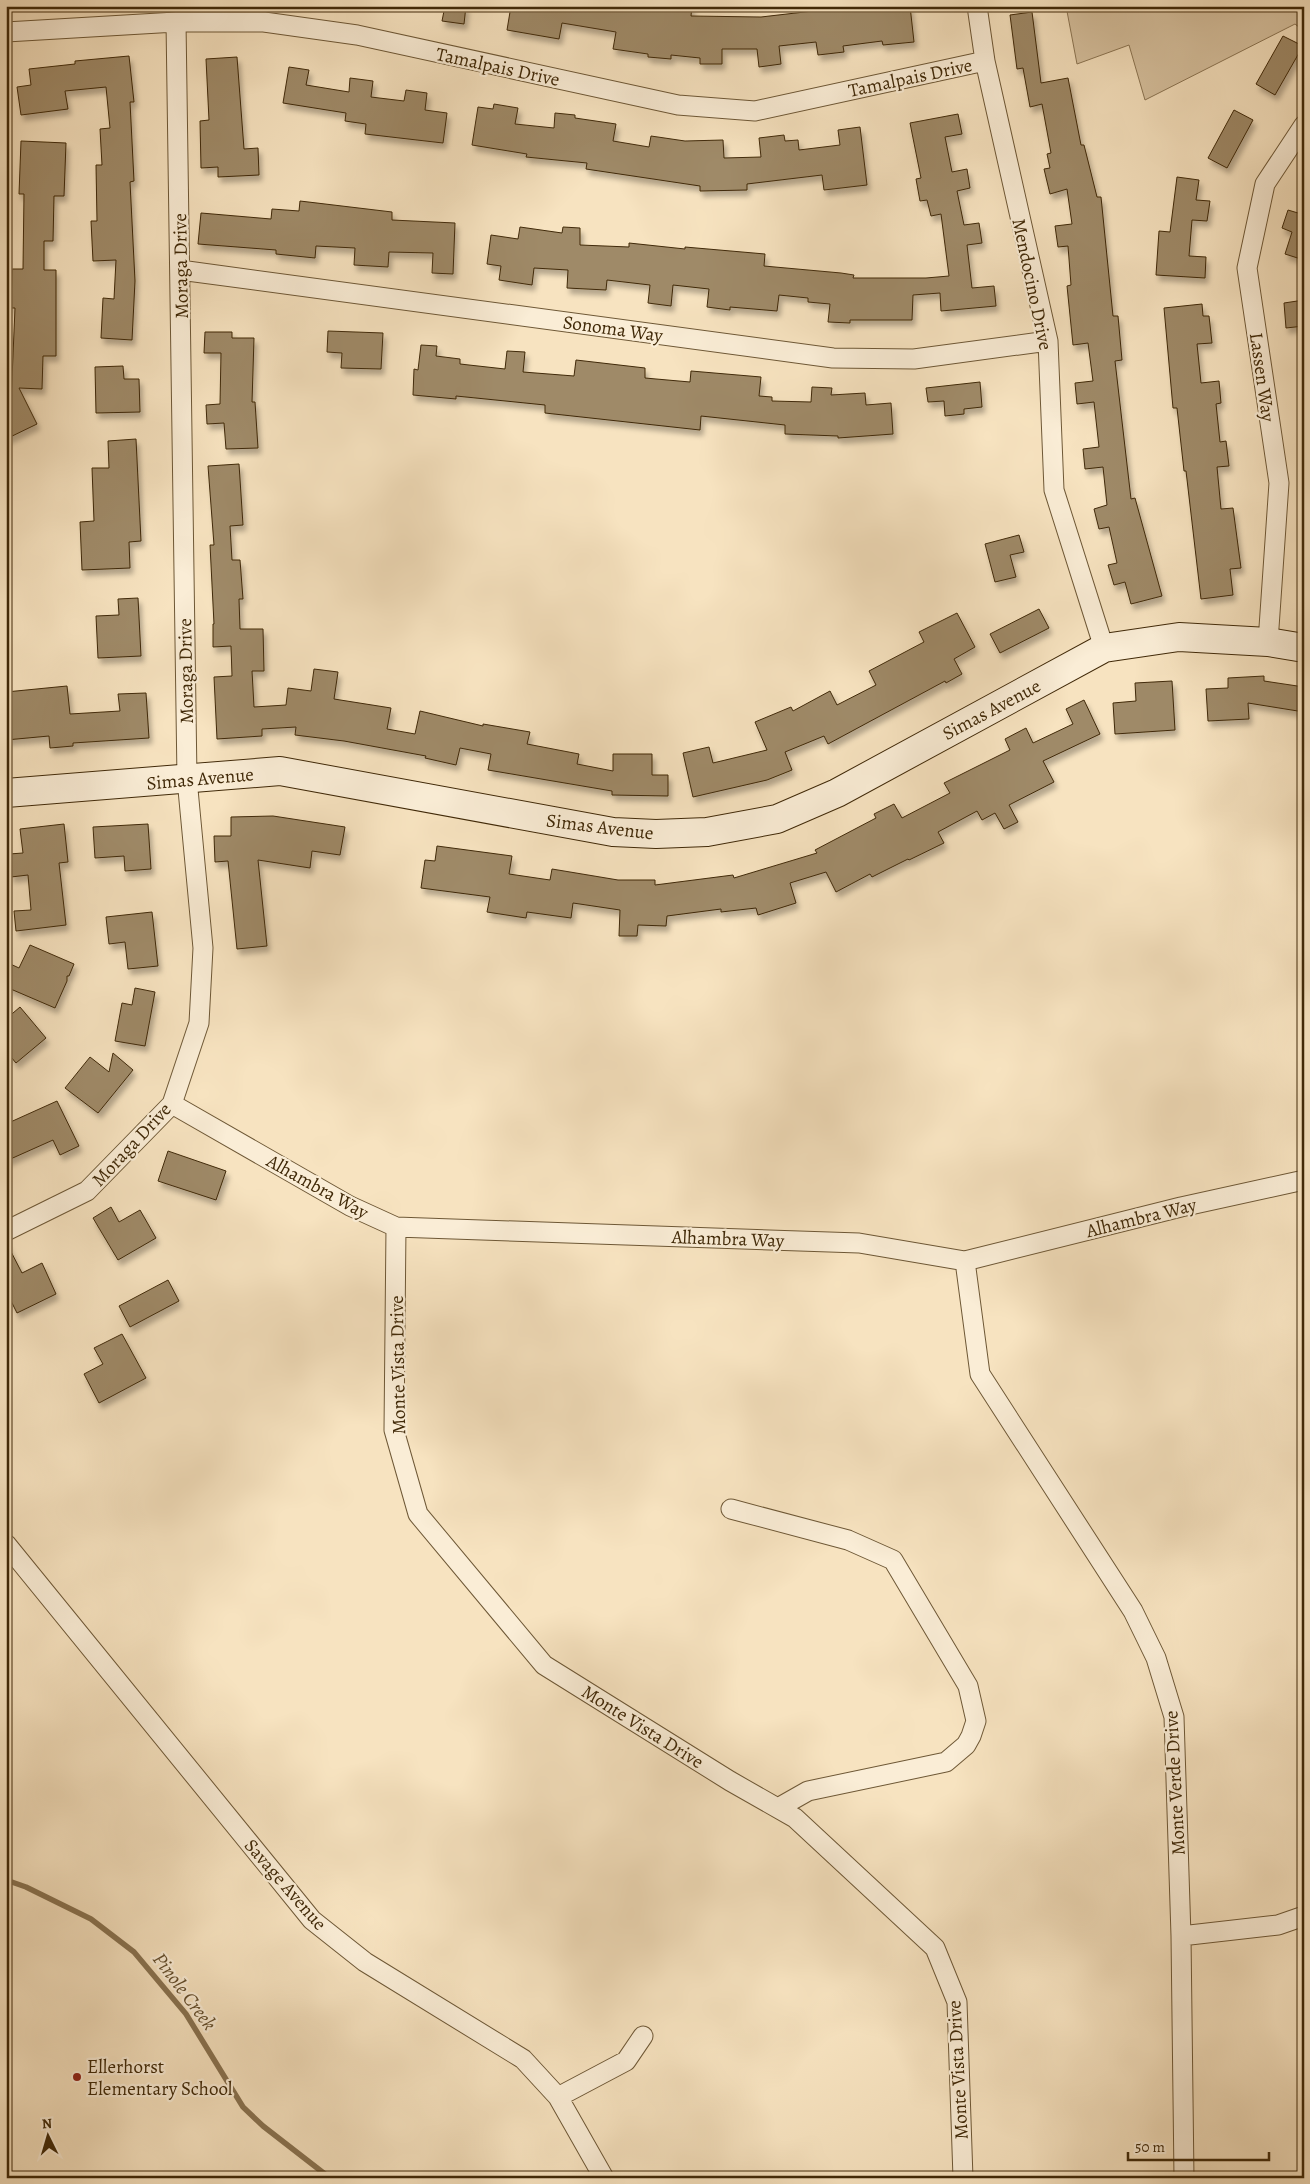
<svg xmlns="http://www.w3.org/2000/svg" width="1310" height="2184" font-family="Alegreya,serif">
	<defs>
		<filter id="shadow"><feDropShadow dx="3" dy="5.5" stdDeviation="2.5" flood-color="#0004"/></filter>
	</defs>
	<rect width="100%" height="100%" fill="#f7e3c0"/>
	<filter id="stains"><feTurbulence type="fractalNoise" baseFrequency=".004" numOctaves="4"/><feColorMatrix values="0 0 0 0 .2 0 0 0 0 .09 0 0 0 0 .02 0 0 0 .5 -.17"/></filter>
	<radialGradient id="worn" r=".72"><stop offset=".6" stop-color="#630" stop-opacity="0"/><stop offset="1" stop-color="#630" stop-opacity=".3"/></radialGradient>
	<path fill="#d8c3a1" stroke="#8c7654" d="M1066,6H1304V31L1295,24L1145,100L1129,45L1077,64Z"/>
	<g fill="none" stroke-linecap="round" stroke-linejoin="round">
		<path stroke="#897351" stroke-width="5.5" d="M6,1880L26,1887L91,1919L134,1952L186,2014L243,2107L263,2126L330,2178"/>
	</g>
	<path fill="#9f8a68" stroke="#402908" filter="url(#shadow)" d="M445,6H466L464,24L442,21Z
		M511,6H692L691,16L761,17L813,11L812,6H910L914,42L883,45L882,41L843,46L844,52L818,55L816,42L779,46L781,64L759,67L757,49H722V64H700V58L671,55V59L648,57V54L613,49L616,32L562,23L559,39L507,30Z
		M1032,12L1041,83L1068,78L1081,145H1084L1097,197H1101L1113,316H1118L1122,360L1115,361L1131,499L1135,498L1162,596L1131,604L1125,582L1114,585L1108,565L1117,563L1109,527L1099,529L1094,509L1107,505L1103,467L1085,469L1083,449L1099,447L1094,402L1077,404L1075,383L1093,381L1088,343L1073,345L1067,286L1071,285L1068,246L1058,247L1055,226L1072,224L1067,189L1050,194L1044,169L1050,168L1047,154L1051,153L1042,104L1030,107L1023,68L1017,69L1010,15Z
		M1283,36L1303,46L1275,95L1256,84Z
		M129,56L134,102H130L134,181L130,182L135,281L132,340L101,338L103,298L114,299L116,260L93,261L91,221H97L96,165H102L100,129L110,128L106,87L65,91L68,109L21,115L17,87L31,85L29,69L75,64V61Z
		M237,57L244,149L258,148L259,175L218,177V167L201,168L200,121L209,120L206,59Z
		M289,67L309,70L306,85L349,92L350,78L373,81L371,97L404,101L406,90L427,93L425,110L447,113L443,143L365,134L366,124L345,121L346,113L283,103Z
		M494,104L518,108L515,124L554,128L555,113L575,115V118L616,124L613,141L649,147L651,136L685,141L723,140L724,158L761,157L759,138L784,135L785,141L798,140L799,150L840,145L838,130L860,127L867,185L824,190L822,175L747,184V190L700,191V186L586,169L587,163L526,157L527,154L472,145L478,107L493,109Z
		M1234,110L1253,120L1227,168L1208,158Z
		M958,114L962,134L945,137L952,172L967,169L970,188L957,191L964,225L979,223L982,243L967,245L972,288L994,286L996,306L941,311L940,293L913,295L912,320H850V323L828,322L830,304L808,302V298L779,295L777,311L730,307V310L707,307L709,289L673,285L671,306L648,303L650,285L607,280L606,290L567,288L568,270L534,268L532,285L499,280L501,266L487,264L491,235L518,239L520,227L562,233L563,227L580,228V245L629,247V243L685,249V247L765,254L764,266L841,273L854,275L853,278H926L949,276L941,214L931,216L927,200L920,201L916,179L921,178L910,123Z
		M21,141L66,143L64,196H54L53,241H44V270H56V356H43L42,389L19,388L37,424L6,439V405L11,402L15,308H11L12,269H23L24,194H19Z
		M1177,177L1199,180L1196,200L1210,201L1207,221L1192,220L1189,256L1206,257L1205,278L1156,275L1159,231L1170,232Z
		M300,201L392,212V220L455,223L453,274L432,273L433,253L389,252L388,267L354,265L355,248L316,246L315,258L276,254V250L198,244L201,213L271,219L272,209L299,211Z
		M1300,206L1304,207V260L1285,254L1292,232L1282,228L1288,210L1298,213Z
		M1304,300V326L1286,328L1284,303Z
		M1202,304L1203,316H1209L1212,343L1197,344L1201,383L1219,381L1221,403L1216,404L1220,442L1226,441L1229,466L1217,467L1221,509L1233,508L1241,568L1230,569L1233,595L1201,599L1186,471H1184L1177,408H1173L1164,308Z
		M328,331L383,333L381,369L341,368L342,353L327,352Z
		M205,332H232V338H254L252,402H255L258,448L226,449L224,423L207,424L206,405L220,404L221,353H204Z
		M421,345L437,346L436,356L460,359V364L505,369L507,351L525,352L523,372L574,376L576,360L645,368V378L690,382L691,371L761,377L759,396L772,397V401L811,402L812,387L832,388L831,395L865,393L866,405L891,403L893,434L838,438V436L785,434V425L701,416L700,430L545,413V405L456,396V399L413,395L414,369L418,370Z
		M123,366L124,379H139L140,412L96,413L95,367Z
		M980,382L982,407L964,409V414L945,416L944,401L928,402L926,388Z
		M136,439L141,541L129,542L130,568L82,570L80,522L94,521L92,468H109L108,441Z
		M239,464L243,525L230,526L232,560H240L243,599H239L240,629H263L264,671H252L254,707L286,705L288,688L311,691L314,669L338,672L334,699L391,708L387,729L415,734L420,711L483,726V724L530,732L527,744L579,754L577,764L613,771V754H652V775H668V796L612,795V791L488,770L491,754L460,748L456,765L425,758L426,756L344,741L295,735L296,727L262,729V736L217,739L214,677L232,676L231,646L213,647V624H214L210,545H214L208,466Z
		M1019,535L1024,552L1010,555L1016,577L995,582L985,544Z
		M138,598L141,656L98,658L96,616L119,615L118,599Z
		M1039,609L1049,628L1000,653L990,634Z
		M957,613L975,647L954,659L962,674L946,683L945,681L828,744L824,736L785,752L792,770L767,780L693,797L683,753L709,747L713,763L767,750L755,722L791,707L793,711L830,691L837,705L876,685L869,671L924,642L919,632Z
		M1264,676V681L1304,687V712L1248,703L1249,719L1208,721L1206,689L1228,688V678Z
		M1172,681L1175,730L1115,734L1113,703L1136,701L1135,683Z
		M67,686L70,714L120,711L118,694L146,693L149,738L73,743V746L50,748L49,736L6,740V692Z
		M1084,700L1100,734L1043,761L1054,782L1009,805L1018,822L1004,829L995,813L982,820L977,811L938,832L944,843L909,860L908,859L872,877L870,874L836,892L826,872L790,883L796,903L758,915L756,908L721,912V909L667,916L666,926L638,925L637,936H619L620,910L573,903L571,918L527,912L526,918L487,912L490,897L421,888L425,860L435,861L437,846L512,856L509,874L550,880L552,869L618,880H655V885L733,875L734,878L817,853L815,850L876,818L874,814L894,804L902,818L950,793L944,783L1010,750L1005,739L1026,728L1033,743L1073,724L1066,709Z
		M273,816L345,827L340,855L312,851L310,868L258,860L267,946L237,949L228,861L215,862L214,836H231V817Z
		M64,824L68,862L59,863L66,925L16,931L14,911L31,910L28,875L11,877L9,854L23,853L20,829Z
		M148,824L151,869L125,871L124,856L95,858L93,827Z
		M152,912L158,966L128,969L125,942L109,944L106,917Z
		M30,945L74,964L69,976H67V981L55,1008L6,987V962L19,968Z
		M135,988L155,992L145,1046L115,1041L122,1003L132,1005Z
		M20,1007L46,1038L16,1063L6,1051V1019Z
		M113,1053L133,1070L98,1113L65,1088L90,1057L109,1072Z
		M57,1101L79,1146L60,1155L53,1140L6,1161V1124Z
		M168,1151L226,1171L216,1200L158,1181Z
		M111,1207L119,1222L140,1210L156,1238L118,1260L93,1218Z
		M6,1242L22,1273L42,1263L56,1294L17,1313L6,1291Z
		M168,1280L179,1301L130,1327L119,1306Z
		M122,1334L146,1378L99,1403L84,1374L103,1364L94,1348Z"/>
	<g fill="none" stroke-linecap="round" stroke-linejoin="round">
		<defs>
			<path id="street" d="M977,6L985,61L1048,341L1054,490L1104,648
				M6,32L176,22H264L357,35L678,105L755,111L985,61
				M180,270L833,358L914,359L1048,341
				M1268,642L1279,483L1247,268L1265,184L1304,125
				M172,1104L350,1206L396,1227L859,1243L965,1261L1181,1207L1304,1180
				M396,1227L394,1430L418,1514L544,1665L730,1781L795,1818L935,1948L957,2002L963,2178
				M6,1231L87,1191L172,1104L199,1023L203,948L187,779L176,22
				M965,1261L980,1374L1133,1611L1156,1658L1174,1717L1181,1936L1184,2178
				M731,1509L848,1540L893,1560L968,1686L976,1721L971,1736L966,1745L946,1762L808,1791L778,1808
				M6,1544L312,1920L365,1962L523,2059L558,2097L604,2178
				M1181,1936L1278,1925L1304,1916
				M558,2097L626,2061L643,2036"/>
			<path id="secondary" d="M6,793L280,771L613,832L656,834L707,832L777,819L837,793L1104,648L1179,637L1268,642L1304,648"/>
		</defs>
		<use href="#street" stroke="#6e5836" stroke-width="21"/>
		<use href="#secondary" stroke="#402908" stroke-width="30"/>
		<use href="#street" stroke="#faedd6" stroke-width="19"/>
		<use href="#secondary" stroke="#faedd6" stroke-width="28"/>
	</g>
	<circle fill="#8f2418" stroke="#faedd6" stroke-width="2" cx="77" cy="2077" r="5"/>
	<g text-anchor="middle" stroke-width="4.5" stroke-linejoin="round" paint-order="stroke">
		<g font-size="19" fill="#402908" stroke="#faedd6">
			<text transform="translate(498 66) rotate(12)" y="7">Tamalpais Drive</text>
			<text transform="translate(910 77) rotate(-12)" y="7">Tamalpais Drive</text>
			<text transform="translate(180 266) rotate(-91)" y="7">Moraga Drive</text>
			<text transform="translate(1033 284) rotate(78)" y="7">Mendocino Drive</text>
			<text transform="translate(613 328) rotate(8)" y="7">Sonoma Way</text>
			<text transform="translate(1263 377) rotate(82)" y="7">Lassen Way</text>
			<text transform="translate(185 671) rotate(-91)" y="7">Moraga Drive</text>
			<text transform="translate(991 709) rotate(-28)" y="7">Simas Avenue</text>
			<text transform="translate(200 778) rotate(-5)" y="7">Simas Avenue</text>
			<text transform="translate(600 826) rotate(7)" y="7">Simas Avenue</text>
			<text transform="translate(131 1144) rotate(-47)" y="7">Moraga Drive</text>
			<text transform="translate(318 1186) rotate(29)" y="7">Alhambra Way</text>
			<text transform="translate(1141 1217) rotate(-14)" y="7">Alhambra Way</text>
			<text transform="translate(728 1238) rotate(2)" y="7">Alhambra Way</text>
			<text transform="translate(397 1365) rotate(-91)" y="7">Monte Vista Drive</text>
			<text transform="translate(643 1726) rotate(32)" y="7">Monte Vista Drive</text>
			<text transform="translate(1174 1783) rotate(-93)" y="7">Monte Verde Drive</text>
			<text transform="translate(286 1884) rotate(49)" y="7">Savage Avenue</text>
			<text transform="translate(957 2070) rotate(-93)" y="7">Monte Vista Drive</text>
		</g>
		<g font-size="19" fill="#402908" stroke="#faedd6" text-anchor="start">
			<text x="87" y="2073">Ellerhorst<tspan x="87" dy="22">Elementary School</tspan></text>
		</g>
		<g font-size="20" font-style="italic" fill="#644e2c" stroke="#faedd6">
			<text transform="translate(185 1991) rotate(53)" y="7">Pinole Creek</text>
		</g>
	</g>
	<rect width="1310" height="2184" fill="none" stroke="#f7e3c0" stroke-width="25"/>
	<rect x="8" y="8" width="1295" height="2169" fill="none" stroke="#402908" stroke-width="2.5"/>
	<rect x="12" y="12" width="1285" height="2159" fill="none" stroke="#402908"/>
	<g transform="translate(48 2136) rotate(355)" stroke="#faedd6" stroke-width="4" paint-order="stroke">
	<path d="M0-4L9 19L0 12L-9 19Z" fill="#402908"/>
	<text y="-8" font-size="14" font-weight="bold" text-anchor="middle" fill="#402908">N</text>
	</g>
	<path d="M1128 2152v8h141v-8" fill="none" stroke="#402908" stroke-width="2.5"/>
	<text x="1135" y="2152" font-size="15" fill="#402908" stroke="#faedd6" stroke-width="4" paint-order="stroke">50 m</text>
	<rect width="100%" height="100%" filter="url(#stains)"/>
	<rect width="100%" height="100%" fill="url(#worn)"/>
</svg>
